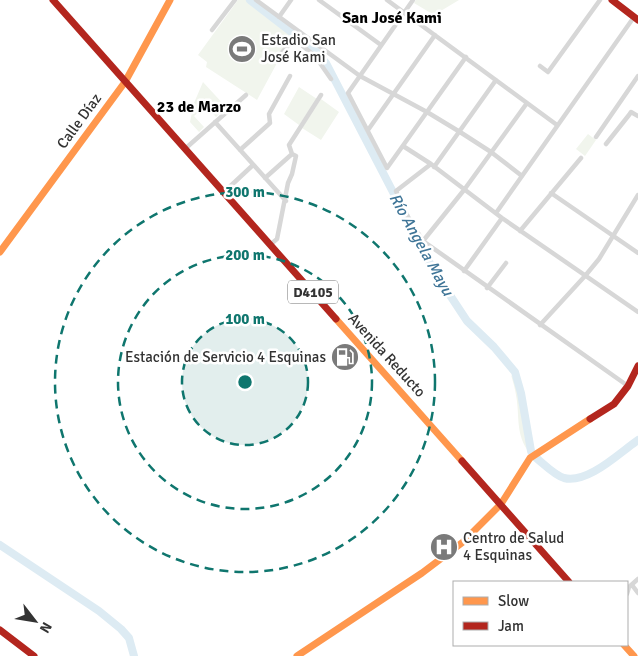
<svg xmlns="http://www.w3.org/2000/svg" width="638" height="656" font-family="Signika,sans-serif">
	<rect width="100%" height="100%" fill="#fff"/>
	<path fill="#f1f5ed" d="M238,0H254L297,33L287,43L274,61L277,63L257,100L206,67L207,62L198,55Z
		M416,0H459L434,15L414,3Z
		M203,82L226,107L216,117L206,106L194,116L204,127L199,132L190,122L194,103Z
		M299,87L317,99L299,125L284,114Z
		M321,99L339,112L321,140L302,128Z
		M588,134L596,140L585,156L576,149Z
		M511,375C523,388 525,434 530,453C515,436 520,415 516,395C515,388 513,382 511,375Z"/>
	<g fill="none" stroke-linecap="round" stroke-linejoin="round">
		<path stroke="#ddebf3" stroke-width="8" d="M250,0L294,34
			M300,39L314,49L326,63L434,271L467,321L494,347L515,372L521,393L531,451
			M535,457C543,463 554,475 564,478C588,484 619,453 638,440
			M0,545L99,611L121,629L129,638L134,656"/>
		<path stroke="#d7d7d7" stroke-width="4.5" d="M256,0L360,76L427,112L460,132L491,152L522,176
			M319,0L381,45
			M387,0L557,125
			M413,0L348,93L387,168L466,57
			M279,17L291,0
			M212,30L235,0
			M294,39L315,56L331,79
			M277,58L300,32
			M540,66L548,72L600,0
			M215,122L286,201
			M368,130L435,35
			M596,137L638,76
			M606,144L629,115L631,112L638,116
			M403,146L431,164L502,218L638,312
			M186,148L246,95
			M240,150L270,123L269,114L290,76
			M431,164L396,191L408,217L423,241L628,386
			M434,167L496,80
			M265,178L292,154L289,145L321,95
			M224,192L253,165
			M551,193L638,253
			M496,213L634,17
			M520,231L581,158
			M423,241L464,190L527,103
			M271,244L277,239L288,183L292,174L296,156L292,154
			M464,271L502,218
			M487,288L506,263
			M540,325L585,276L599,259L638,195
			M632,585L638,593
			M627,594L629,587L638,579"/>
		<path stroke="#ff974d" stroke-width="7" d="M0,252L125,82L170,0
			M336,319L462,461
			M624,645L634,656
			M297,656L422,573L463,542L501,504L530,458L590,419"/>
		<path stroke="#b3261e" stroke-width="7" d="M53,0L336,319
			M612,0L638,20
			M590,419L614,404L628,386L638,366
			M462,461L569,582
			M0,630L34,656"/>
	</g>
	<circle cx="245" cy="382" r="63" fill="#0f766e" fill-opacity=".12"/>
	<g fill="none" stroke="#0f766e" stroke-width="2.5" stroke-dasharray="9 6">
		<circle cx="245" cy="382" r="63"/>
		<circle cx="245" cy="382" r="127"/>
		<circle cx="245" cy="382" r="190"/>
	</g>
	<defs>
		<symbol id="stadium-disc" viewBox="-11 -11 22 22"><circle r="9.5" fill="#7a7a7a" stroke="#fff"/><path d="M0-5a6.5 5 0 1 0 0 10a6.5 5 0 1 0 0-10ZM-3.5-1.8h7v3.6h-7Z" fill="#fff"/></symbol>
		<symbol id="fuel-disc" viewBox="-11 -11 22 22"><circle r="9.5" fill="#7a7a7a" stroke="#fff"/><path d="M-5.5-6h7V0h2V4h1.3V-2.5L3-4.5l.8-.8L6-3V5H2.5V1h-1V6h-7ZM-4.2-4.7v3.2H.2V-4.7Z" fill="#fff"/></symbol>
		<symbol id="hospital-disc" viewBox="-11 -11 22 22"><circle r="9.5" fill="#7a7a7a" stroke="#fff"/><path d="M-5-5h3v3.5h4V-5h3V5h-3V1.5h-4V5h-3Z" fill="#fff"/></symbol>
	</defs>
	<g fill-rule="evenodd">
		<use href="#stadium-disc" x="226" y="33" width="32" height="32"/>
		<use href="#fuel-disc" x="329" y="341" width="32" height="32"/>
		<use href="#hospital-disc" x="428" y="531" width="32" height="32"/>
	</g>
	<g text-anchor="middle" stroke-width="5" stroke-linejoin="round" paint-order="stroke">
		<rect fill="#fff" stroke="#707070" stroke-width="1" x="288" y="280.5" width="50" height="23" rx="4"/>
		<g font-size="14" font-weight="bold" fill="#333">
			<text x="313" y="297">D4105</text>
		</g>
		<g font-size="15" fill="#333" stroke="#fff" text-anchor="start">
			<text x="261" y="45">Estadio San<tspan x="261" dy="17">José Kami</tspan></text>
			<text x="326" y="362" text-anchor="end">Estación de Servicio 4 Esquinas</text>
			<text x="463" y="543">Centro de Salud<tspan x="463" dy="17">4 Esquinas</tspan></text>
		</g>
		<g font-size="15" fill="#333" stroke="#fff">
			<text transform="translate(79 121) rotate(-54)" y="5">Calle Díaz</text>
			<text transform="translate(387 355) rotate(48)" y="5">Avenida Reducto</text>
		</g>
		<g font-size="16" font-weight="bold" fill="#000" stroke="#fff">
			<text x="392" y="23">San José Kami</text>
			<text x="199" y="112">23 de Marzo</text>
		</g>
		<g font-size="16" font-style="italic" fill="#3f7597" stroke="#fff">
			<text transform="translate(422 244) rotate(61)" y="6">Río Angela Mayu</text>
		</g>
	</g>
	<circle cx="245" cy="382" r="8" fill="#0f766e" stroke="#fff" stroke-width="2.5"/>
	<g font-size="15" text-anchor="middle" font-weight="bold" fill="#0f766e" stroke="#fff" stroke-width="5" stroke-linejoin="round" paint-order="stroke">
		<text x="245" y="197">300 m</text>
		<text x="245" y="260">200 m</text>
		<text x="245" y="324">100 m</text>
	</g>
	<rect x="453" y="581" width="175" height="65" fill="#ffffff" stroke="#adadad"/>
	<rect x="463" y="597" width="25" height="8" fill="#ff974d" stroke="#adadad"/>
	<text x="498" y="606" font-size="15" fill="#333333">Slow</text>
	<rect x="463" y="622" width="25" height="8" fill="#b3261e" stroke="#adadad"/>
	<text x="498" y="631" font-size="15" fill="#333333">Jam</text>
	<g transform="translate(35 621) rotate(121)" stroke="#ffffff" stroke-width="4" paint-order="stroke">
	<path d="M0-4L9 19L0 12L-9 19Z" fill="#333333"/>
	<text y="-8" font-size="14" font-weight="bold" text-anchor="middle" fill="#333333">N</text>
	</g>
</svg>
